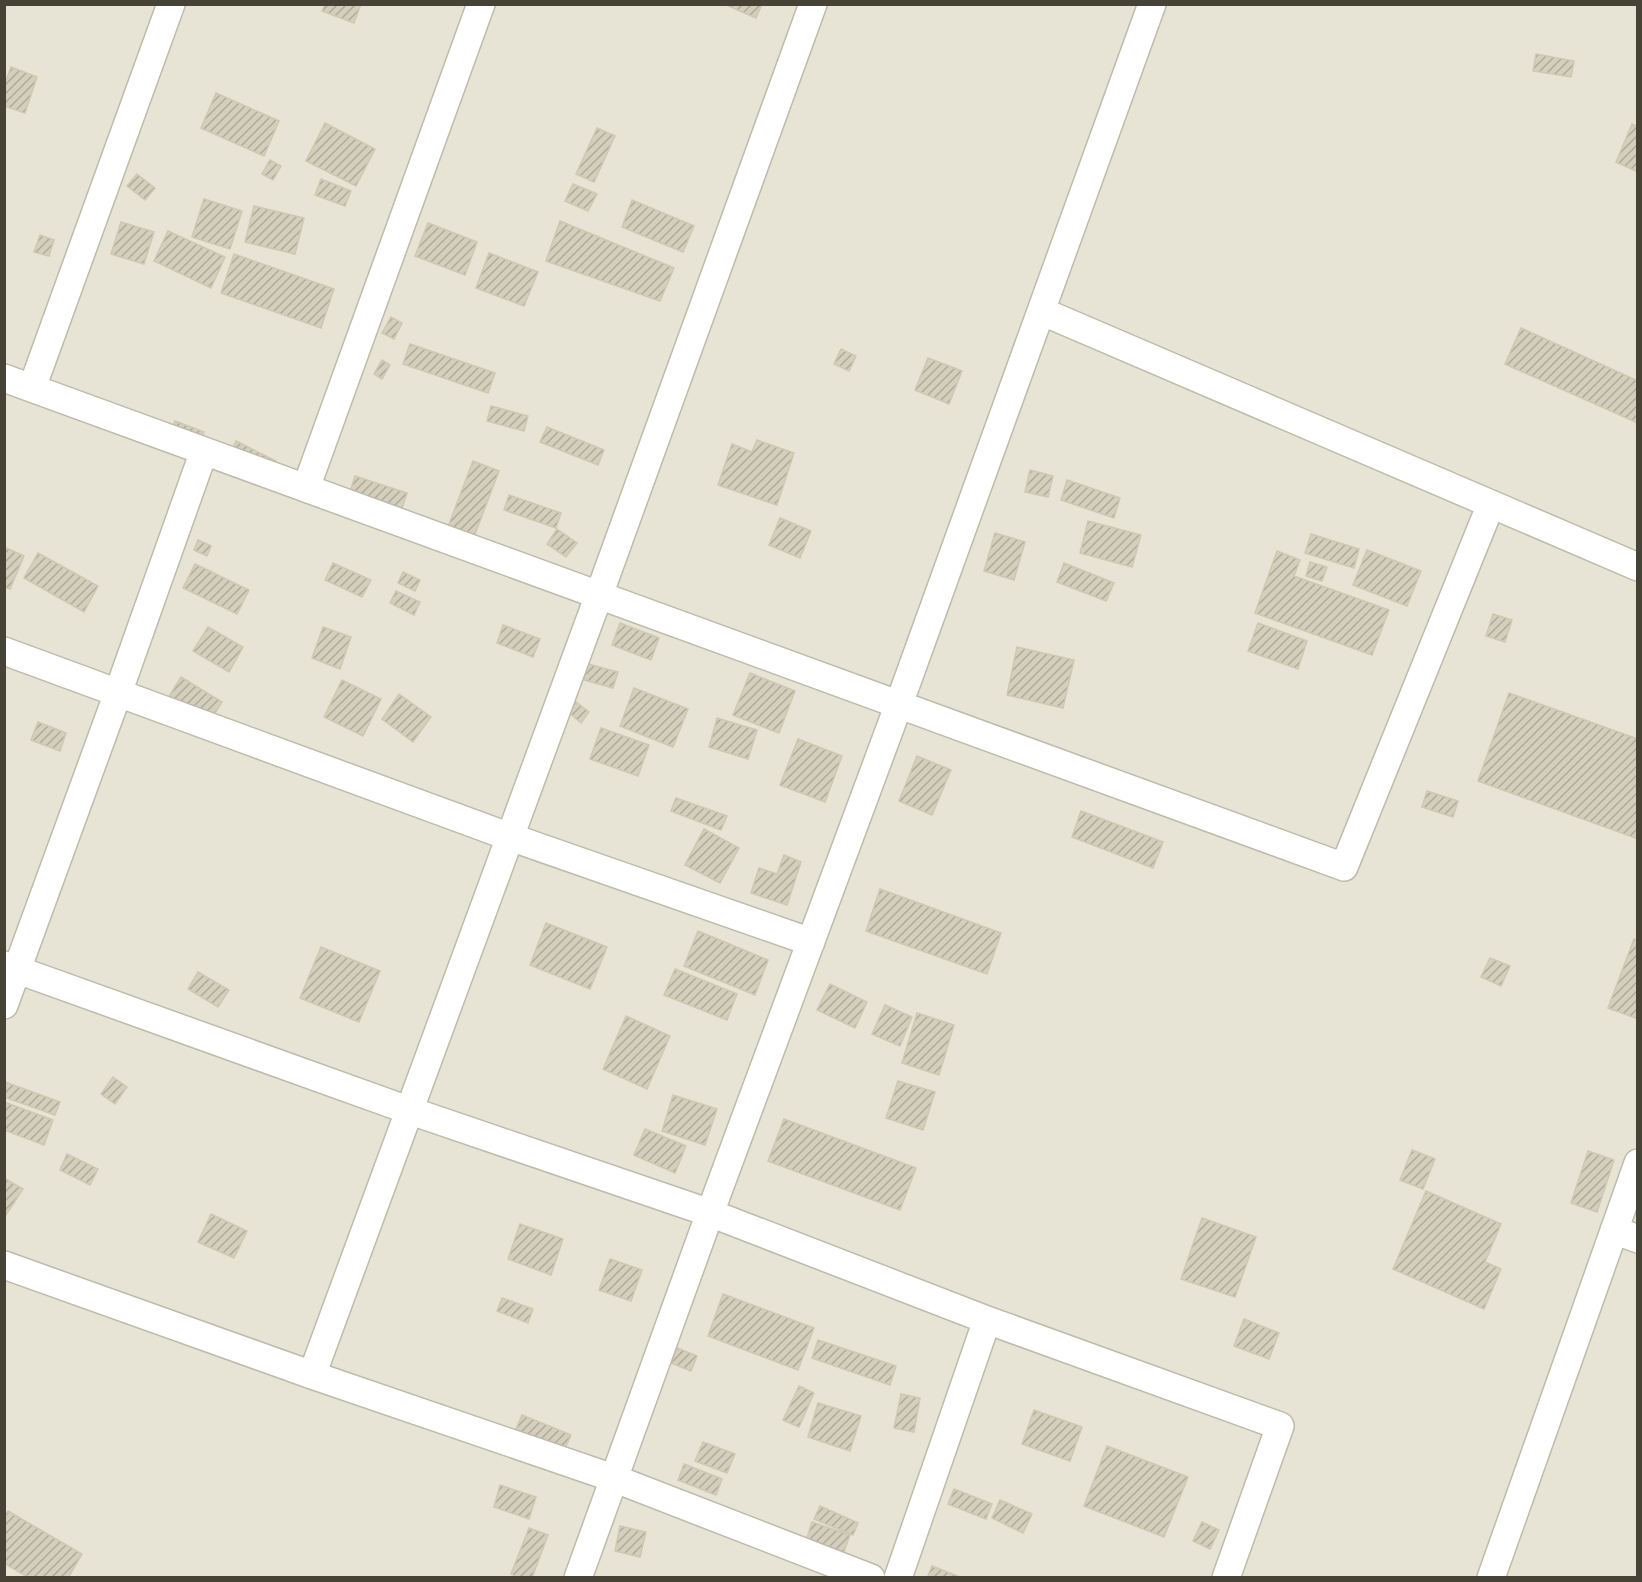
<svg xmlns="http://www.w3.org/2000/svg" width="1642" height="1582" font-family="Signika,sans-serif">
	<defs>
		<pattern id="building-hatch" width="6" height="6" patternUnits="userSpaceOnUse" patternTransform="scale(1.5)"><rect width="6" height="6" fill="#d4cfbd"/><path d="M-1 1l2-2M0 6l6-6M5 7l2-2" fill="none" stroke="#aeaa9a"/></pattern>
	</defs>
	<rect width="100%" height="100%" fill="#f3f1e7"/>
	<path fill="#e7e4d5" d="M5,5H1637V1577H5Z"/>
	<path fill="url(#building-hatch)" stroke="#cfc8b0" stroke-width="1.5" d="M325,4H361L354,23L322,11Z
		M724,4H762L756,18Z
		M1536,54L1574,61L1571,77L1533,71Z
		M11,67L37,77L25,113L4,106V86Z
		M216,93L279,121L264,156L201,128Z
		M325,123L375,149L356,186L306,161Z
		M1632,124L1638,127V172L1616,162Z
		M597,128L615,136L594,182L576,174Z
		M270,160L281,166L273,180L262,174Z
		M137,174L155,188L145,200L127,186Z
		M321,179L351,191L345,206L315,195Z
		M573,184L597,194L588,211L565,201Z
		M204,199L242,211L230,249L192,237Z
		M632,200L694,226L683,252L622,227Z
		M254,206L304,218L295,254L245,242Z
		M560,221L674,268L660,301L546,261Z
		M121,222L154,232L144,264L111,254Z
		M428,223L477,242L465,275L415,256Z
		M168,231L225,257L211,288L154,261Z
		M40,235L54,240L49,256L34,252Z
		M489,253L538,272L524,306L476,288Z
		M234,254L334,289L321,328L221,293Z
		M391,317L402,323L394,339L382,333Z
		M1521,328L1638,381V423L1505,364Z
		M410,344L495,373L488,393L403,364Z
		M841,349L856,356L849,371L834,364Z
		M928,358L962,371L949,404L915,390Z
		M382,360L390,365L382,379L374,374Z
		M491,406L528,416L524,431L487,421Z
		M175,421L204,432L200,442L171,431Z
		M547,427L604,450L598,465L540,442Z
		M757,440L794,453L777,505L718,485L732,444L752,452Z
		M236,441L276,461L271,471L231,452Z
		M473,461L499,471L472,542L446,532Z
		M1030,470L1053,476L1048,497L1025,492Z
		M355,476L407,493L399,518L347,501Z
		M1067,480L1120,498L1114,518L1061,500Z
		M509,495L561,513L556,528L504,510Z
		M780,518L811,531L800,558L769,545Z
		M1088,521L1141,535L1132,567L1080,553Z
		M557,529L577,543L566,557L547,544Z
		M995,533L1025,542L1014,580L984,571Z
		M1311,534L1359,549L1354,568L1305,553Z
		M198,540L211,546L207,556L194,550Z
		M4,547L24,556L10,589L4,587Z
		M1367,550L1421,571L1407,606L1353,585Z
		M1277,551L1300,560L1294,576L1389,610L1372,655L1255,613Z
		M38,553L98,586L84,612L24,578Z
		M1310,562L1327,567L1322,581L1306,576Z
		M333,563L371,580L362,597L325,580Z
		M1064,563L1114,583L1106,601L1057,582Z
		M195,564L249,590L237,614L183,588Z
		M403,572L420,580L415,591L398,583Z
		M396,591L420,602L414,615L390,603Z
		M1493,614L1512,620L1505,642L1486,636Z
		M620,623L659,638L651,660L612,645Z
		M1258,623L1307,641L1298,669L1248,651Z
		M503,625L540,639L533,657L497,643Z
		M208,627L243,647L229,672L193,651Z
		M323,627L351,637L340,669L312,658Z
		M1017,647L1074,660L1063,708L1007,695Z
		M588,664L618,672L613,688L584,680Z
		M750,673L795,691L779,733L733,715Z
		M181,677L222,702L209,723L168,698Z
		M342,680L381,699L363,736L324,717Z
		M634,688L688,709L673,747L620,726Z
		M1509,693L1638,739V839L1478,781Z
		M399,694L431,717L413,742L382,719Z
		M575,701L589,712L581,723L567,711Z
		M717,718L757,730L748,759L709,747Z
		M38,722L66,733L60,751L31,740Z
		M601,728L649,745L638,776L590,759Z
		M798,739L842,756L825,802L780,785Z
		M917,756L951,770L932,815L899,801Z
		M1427,791L1458,801L1453,817L1422,807Z
		M676,798L727,816L721,830L671,811Z
		M1081,811L1163,842L1153,868L1072,837Z
		M704,829L739,848L720,883L685,865Z
		M784,855L801,862L787,905L751,893L759,868L777,874Z
		M880,889L1001,933L987,974L866,931Z
		M546,923L607,947L590,989L530,965Z
		M698,931L768,960L755,995L684,966Z
		M1634,939L1638,940V1019L1608,1008Z
		M321,947L380,971L359,1022L300,998Z
		M1490,958L1510,966L1501,986L1481,977Z
		M675,969L737,994L727,1020L664,995Z
		M198,972L229,990L218,1007L188,989Z
		M830,984L867,1002L855,1028L817,1010Z
		M885,1005L912,1017L900,1046L872,1034Z
		M917,1013L954,1025L939,1075L902,1063Z
		M626,1016L670,1036L647,1089L603,1069Z
		M113,1077L127,1087L115,1104L101,1094Z
		M898,1081L935,1092L923,1130L886,1118Z
		M5,1082L60,1102L55,1115L4,1097Z
		M673,1095L717,1109L705,1145L662,1131Z
		M4,1102L53,1120L44,1145L4,1130Z
		M784,1119L916,1168L900,1210L768,1161Z
		M645,1129L686,1146L675,1173L634,1155Z
		M1412,1150L1435,1159L1423,1189L1400,1180Z
		M1588,1151L1614,1160L1597,1212L1571,1203Z
		M67,1154L98,1169L90,1185L60,1170Z
		M4,1178L23,1189L4,1218Z
		M1426,1191L1501,1224L1485,1262L1501,1269L1484,1309L1393,1269Z
		M211,1214L247,1231L234,1258L198,1242Z
		M1202,1218L1256,1237L1235,1297L1181,1279Z
		M520,1224L563,1239L551,1275L508,1259Z
		M610,1259L642,1270L631,1301L599,1290Z
		M723,1294L814,1328L798,1370L708,1336Z
		M502,1298L533,1309L528,1323L497,1311Z
		M1244,1319L1279,1333L1269,1359L1234,1346Z
		M818,1340L896,1366L890,1385L812,1358Z
		M677,1348L697,1356L691,1371L671,1363Z
		M799,1386L814,1393L799,1427L783,1420Z
		M901,1394L920,1398L914,1432L894,1428Z
		M818,1403L861,1416L850,1451L808,1437Z
		M1034,1410L1082,1427L1070,1461L1022,1444Z
		M522,1415L571,1435L561,1457L513,1436Z
		M703,1442L735,1454L727,1473L695,1461Z
		M1107,1446L1188,1477L1164,1537L1084,1506Z
		M684,1464L722,1479L716,1495L678,1480Z
		M500,1485L536,1497L529,1519L494,1507Z
		M954,1489L992,1504L986,1519L948,1504Z
		M1000,1500L1032,1514L1023,1533L992,1518Z
		M820,1506L858,1523L853,1535L814,1519Z
		M8,1511L82,1554L68,1578H29L4,1563V1517Z
		M812,1522L850,1535L843,1554L806,1541Z
		M1202,1522L1219,1530L1210,1549L1193,1541Z
		M620,1526L646,1532L640,1557L615,1551Z
		M529,1528L548,1535L532,1578H519L511,1574Z
		M932,1566L960,1577L927,1578Z"/>
	<g fill="none" stroke-linecap="round" stroke-linejoin="round">
		<defs>
			<path id="minor" d="M1041,311L1638,567
				M4,378L1344,867L1491,504
				M32,388L171,4
				M306,488L481,4
				M4,651L510,837L811,942
				M4,965L408,1110L710,1213L987,1320L1280,1426L1226,1578
				M4,1005L118,693L204,451
				M1614,1230L1638,1239
				M4,1265L312,1375L613,1478L871,1578
				M312,1375L599,595L813,4
				M578,1578L710,1213L899,704L1152,4
				M898,1578L987,1320
				M1491,1578L1638,1163"/>
		</defs>
		<use href="#minor" stroke="#bebbaa" stroke-width="30"/>
		<use href="#minor" stroke="#fff" stroke-width="27"/>
	</g>
	<rect width="1642" height="1582" fill="none" stroke="#464236" stroke-width="12"/>
</svg>
